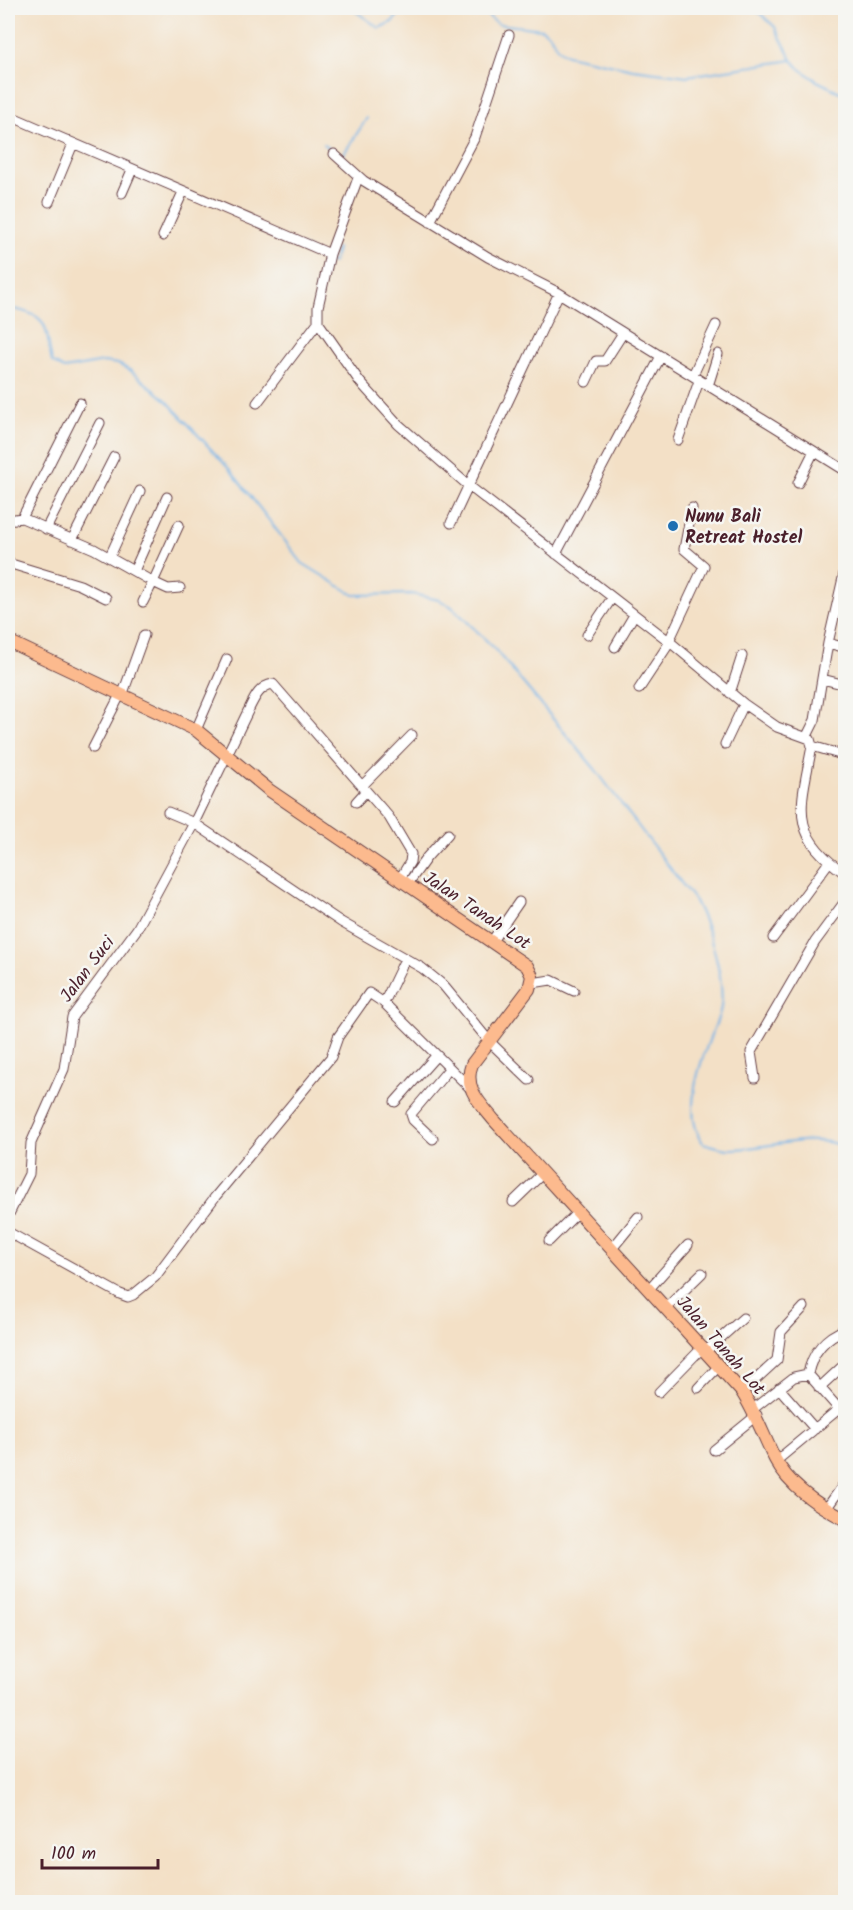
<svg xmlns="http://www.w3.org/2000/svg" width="853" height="1910" font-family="Kalam,sans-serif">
	<rect width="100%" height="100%" fill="#f6f6f2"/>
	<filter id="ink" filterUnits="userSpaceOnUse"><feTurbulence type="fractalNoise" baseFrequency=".0167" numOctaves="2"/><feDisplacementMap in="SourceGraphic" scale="12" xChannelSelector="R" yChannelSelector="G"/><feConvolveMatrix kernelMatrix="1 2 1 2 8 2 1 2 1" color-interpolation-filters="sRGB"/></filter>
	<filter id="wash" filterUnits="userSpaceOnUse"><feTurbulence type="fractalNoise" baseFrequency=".008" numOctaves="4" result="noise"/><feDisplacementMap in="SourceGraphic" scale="24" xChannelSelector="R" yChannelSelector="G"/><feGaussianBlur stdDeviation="1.35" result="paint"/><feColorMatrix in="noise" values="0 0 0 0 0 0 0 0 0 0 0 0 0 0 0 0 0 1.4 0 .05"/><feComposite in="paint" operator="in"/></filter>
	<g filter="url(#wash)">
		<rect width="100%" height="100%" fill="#f3e0c6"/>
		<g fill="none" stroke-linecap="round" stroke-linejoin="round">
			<path stroke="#73b2e6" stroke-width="2" d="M351,8L379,28L392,22L405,8
				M478,8L498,24L542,29L550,35L558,49L567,55L633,69L687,76L792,60
				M754,8L775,27L792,60L799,68L817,81L846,95
				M324,144L333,151
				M341,158L367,118
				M391,193L430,216
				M436,219L460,234
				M301,246L325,259
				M330,261L333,263L337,248
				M8,308C50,315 44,323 52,362L64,369L104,362L118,364L131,371L165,399L231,471L302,563L354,595L412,594L439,600L452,607L492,646L595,769L695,901C709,928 725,977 721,1007C719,1020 711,1034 707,1046C696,1075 684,1116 703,1143C712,1145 722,1149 730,1149C768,1149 809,1132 846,1147"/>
		</g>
	</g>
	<g filter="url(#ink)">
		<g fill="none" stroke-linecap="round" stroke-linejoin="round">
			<defs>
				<path id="minor" d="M8,115L330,254L318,307V322L360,382L398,424L469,486L670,642L744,704L777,727L810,739L812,746C801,806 787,834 846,874
					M8,136L13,117
					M334,154L364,181L488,257L559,293L846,471
					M122,193L132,170
					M49,202L73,144
					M430,222L475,137L509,35
					M163,236L183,192
					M330,254L358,178
					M693,375L716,325
					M586,382L596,361H605L623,333
					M708,386L718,354
					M257,403L318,322
					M678,440L699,381
					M798,483L813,453
					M22,518L80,403
					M8,520L22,518L94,549L153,582L179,525
					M451,523L559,293
					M46,529L100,423
					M72,540L114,457
					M556,554L661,356
					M110,556L140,491
					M8,563L80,585L106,598
					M134,571L167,497
					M143,602L153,582L168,589L180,588
					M587,635L612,598
					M669,641L704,566L684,549L692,508
					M828,643L846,648
					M615,647L634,615
					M822,679L846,685
					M639,689L670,642
					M730,693L742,656
					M122,696L144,635
					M196,730L227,659
					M807,736L815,720L828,643L846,565
					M725,744L744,704
					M812,746L846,756
					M93,748L120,695
					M362,786L412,735
					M356,802L366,791
					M168,812L194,823L341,922L422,968L443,985L489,1041L529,1080
					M407,885L427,857L448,834
					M773,938L829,862
					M492,941L519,902
					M532,983L551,980L574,991
					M384,1003L405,959
					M755,1078L751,1052L815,942L846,900
					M395,1102L436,1056
					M433,1139L413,1120L411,1114L449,1069
					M513,1202L542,1174
					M8,1216L29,1174L31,1143L64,1069L72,1017L137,929L194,823L248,711C254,699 259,686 273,684L389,817L411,854L410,862L399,880
					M8,1232L120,1294L128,1297L133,1295L155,1277L215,1197L331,1057L338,1037L369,993L384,1003L470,1088
					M549,1241L577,1213
					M611,1250L638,1217
					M648,1290L688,1245
					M665,1309L702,1273
					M706,1351L743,1318
					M808,1374C812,1353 825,1337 846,1329
					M808,1374L839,1409
					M698,1388L719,1366
					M779,1388L815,1429
					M819,1388L846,1363
					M659,1392L703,1347
					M742,1392L777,1360L781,1332L804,1307
					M753,1409L794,1377L808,1374
					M714,1450L757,1415
					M776,1461L846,1403
					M826,1509L846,1481"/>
				<path id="major" d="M8,641L196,730L269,790L527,966L532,976L529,989L472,1064C463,1087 479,1102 493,1119L742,1392C756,1414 764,1437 775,1459C789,1487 819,1506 846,1520"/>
			</defs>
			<use href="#minor" stroke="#633c42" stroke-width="11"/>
			<use href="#major" stroke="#633c42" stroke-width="14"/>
			<use href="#minor" stroke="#fff" stroke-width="9"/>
			<use href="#major" stroke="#fcba8e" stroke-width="12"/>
		</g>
	</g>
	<circle fill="#1f6fb2" stroke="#f6f6f2" stroke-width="2" cx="673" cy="526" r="6"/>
	<g text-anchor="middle" stroke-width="5" stroke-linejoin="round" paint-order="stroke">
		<g font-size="18" font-weight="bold" fill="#4a1f2b" stroke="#f6f6f2" text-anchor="start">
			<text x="685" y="522">Nunu Bali<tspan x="685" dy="21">Retreat Hostel</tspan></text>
		</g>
		<g font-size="18" fill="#4a1f2b" stroke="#f6f6f2">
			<text transform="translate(477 910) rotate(34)" y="6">Jalan Tanah Lot</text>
			<text transform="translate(87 969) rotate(-53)" y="6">Jalan Suci</text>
			<text transform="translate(721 1345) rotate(49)" y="6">Jalan Tanah Lot</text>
		</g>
	</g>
	<rect width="853" height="1910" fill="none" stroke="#f6f6f2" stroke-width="30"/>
	<path d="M42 1859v9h116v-9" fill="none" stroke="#4a1f2b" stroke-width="3"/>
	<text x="51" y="1859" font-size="18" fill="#4a1f2b" stroke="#f6f6f2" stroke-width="4.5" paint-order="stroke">100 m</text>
</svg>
